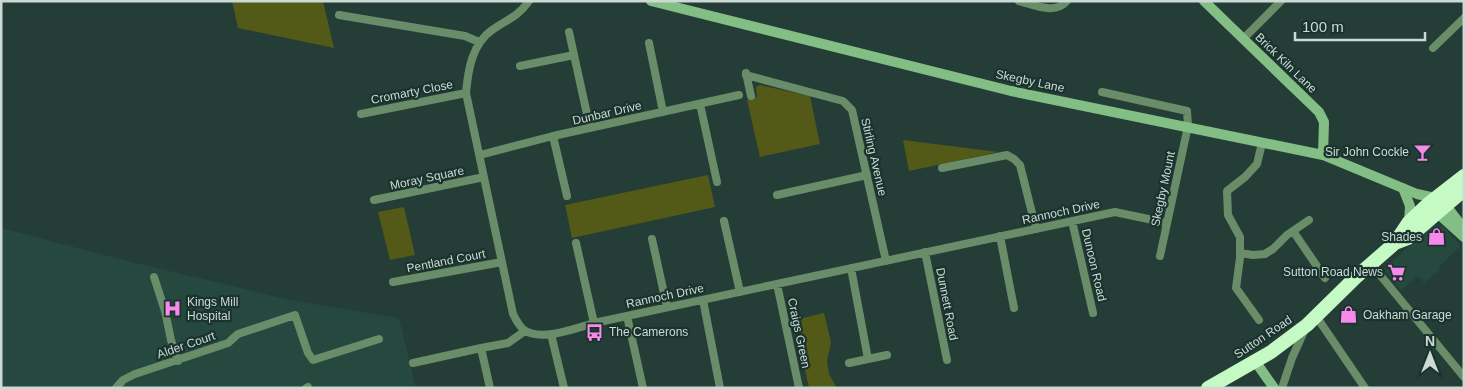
<svg xmlns="http://www.w3.org/2000/svg" width="1465" height="389" font-family="Helvetica,sans-serif">
	<rect width="100%" height="100%" fill="#243d37"/>
	<path fill="#25483f" d="M1436,225L1444,227L1461,246L1438,268L1440,270L1424,283L1418,276L1401,290L1384,269L1431,226Z
		M1,228L124,260L290,300L399,318L416,388H1Z"/>
	<path fill="#535916" d="M232,1H323L334,48L238,28Z
		M760,85L810,96L820,144L760,157L747,100L757,97L756,87Z
		M903,140L998,152L909,171Z
		M708,175L715,207L572,238L565,205Z
		M404,207L415,255L390,260L378,212Z
		M824,313L831,342L827,361L829,374L837,388H809L794,320Z"/>
	<g fill="none" stroke-linecap="round" stroke-linejoin="round">
		<path stroke="#698d69" stroke-width="8" d="M529,1C518,17 506,20 492,30C472,44 468,70 466,93L513,314C516,320 519,326 524,330C541,342 576,328 594,323L1115,212L1167,223
			M1019,1C1035,5 1055,15 1067,1
			M339,15L465,36L479,42
			M569,32L590,128
			M1243,39L1281,1
			M649,43L663,112
			M1433,48L1464,18
			M520,66L574,55
			M746,73L751,96
			M746,75L843,101L852,110L886,261
			M1102,92L1187,111L1188,126L1160,256
			M700,104L717,182
			M361,114L466,93
			M553,136L567,196
			M480,155L553,136L739,95
			M942,168L1007,155L1014,159L1020,165L1036,229
			M777,195L867,175
			M374,200L484,177
			M724,221L740,292
			M1072,221L1093,313
			M1293,231L1325,278
			M1000,236L1014,308
			M652,239L667,307
			M576,243L594,323
			M925,252L947,360
			M1240,253L1253,255L1265,254L1273,249L1287,235L1309,220
			M1371,264L1464,377
			M851,268L868,359
			M154,277L165,311L171,340L178,361
			M393,282L502,262
			M777,284L799,388
			M703,300L720,388
			M627,316L643,388
			M1316,316L1365,388
			M1259,320L1236,288L1240,258V237L1228,215L1227,191L1245,177L1257,164L1262,143
			M551,334L564,388
			M413,363L481,348
			M849,363L887,355
			M116,388L123,380L135,374L228,343L238,334L295,315L308,353L313,360L379,339
			M306,388L308,387
			M490,388L481,348L508,343L525,331
			M1282,388L1292,358L1305,329"/>
		<path stroke="#83be84" stroke-width="10" d="M651,1L1011,91L1323,155L1417,194L1435,198L1451,212L1464,229
			M1204,1L1319,112L1324,122L1323,155
			M1403,188L1410,206L1409,222
			M1433,209L1464,237
			M1255,361L1274,388"/>
		<path stroke="#c5fac5" stroke-width="14" d="M1395,243L1408,238L1464,190
			M1208,388L1271,352L1307,325L1356,277L1395,243L1409,222L1428,204L1464,176"/>
	</g>
	<defs>
		<symbol id="bar-bare" viewBox="-9 -9 18 18"><path d="M-6-5H6L.8 .8V4.5H3.5V6h-7V4.5H-.8V.8Z" fill="#f788ec" stroke="#1a332d" stroke-width="2.5" paint-order="stroke"/></symbol>
		<symbol id="shop-bare" viewBox="-9 -9 18 18"><path d="M-5-2.5h2.3a2.7 3.5 0 0 1 5.4 0H5L5.5 6h-11ZM-1.5-2.5h3a1.5 2.3 0 0 0-3 0Z" fill="#f788ec" stroke="#1a332d" stroke-width="2.5" paint-order="stroke"/></symbol>
		<symbol id="supermarket-bare" viewBox="-9 -9 18 18"><path d="M-6-5.5h2.5l.6 2H6L4.5 2H-2.5L-4.4-4H-6ZM-1.5 3.2a1.3 1.3 0 1 0 .1 0ZM3 3.2a1.3 1.3 0 1 0 .1 0Z" fill="#f788ec" stroke="#1a332d" stroke-width="2.5" paint-order="stroke"/></symbol>
		<symbol id="hospital-bare" viewBox="-9 -9 18 18"><path d="M-5-5h3v3.5h4V-5h3V5h-3V1.5h-4V5h-3Z" fill="#f788ec" stroke="#1a332d" stroke-width="2.5" paint-order="stroke"/></symbol>
		<symbol id="bus-bare" viewBox="-9 -9 18 18"><path d="M-5-6H5V4H4V6H2V4H-2V6H-4V4H-5ZM-3.5-4V0h7V-4ZM-3.5 1.2v1.5H-2V1.2ZM2 1.2v1.5H3.5V1.2Z" fill="#f788ec" stroke="#1a332d" stroke-width="2.5" paint-order="stroke"/></symbol>
	</defs>
	<g fill-rule="evenodd">
		<use href="#bar-bare" x="1410" y="140" width="25" height="25"/>
		<use href="#shop-bare" x="1424" y="224" width="25" height="25"/>
		<use href="#supermarket-bare" x="1384" y="260" width="25" height="25"/>
		<use href="#hospital-bare" x="160" y="296" width="25" height="25"/>
		<use href="#shop-bare" x="1336" y="302" width="25" height="25"/>
		<use href="#bus-bare" x="582" y="320" width="25" height="25"/>
	</g>
	<g text-anchor="middle" stroke-width="4.5" stroke-linejoin="round" paint-order="stroke">
		<g font-size="12" fill="#cbdad5" stroke="#1a332d">
			<text transform="translate(1286 63) rotate(44)" y="4">Brick Kiln Lane</text>
			<text transform="translate(1030 81) rotate(12)" y="4">Skegby Lane</text>
			<text transform="translate(412 92) rotate(-11)" y="4">Cromarty Close</text>
			<text transform="translate(607 113) rotate(-13)" y="4">Dunbar Drive</text>
			<text transform="translate(874 157) rotate(77)" y="4">Stirling Avenue</text>
			<text transform="translate(427 178) rotate(-12)" y="4">Moray Square</text>
			<text transform="translate(1163 189) rotate(-78)" y="4">Skegby Mount</text>
			<text transform="translate(1061 212) rotate(-12)" y="4">Rannoch Drive</text>
			<text transform="translate(446 261) rotate(-11)" y="4">Pentland Court</text>
			<text transform="translate(1094 265) rotate(77)" y="4">Dunoon Road</text>
			<text transform="translate(665 296) rotate(-12)" y="4">Rannoch Drive</text>
			<text transform="translate(947 304) rotate(79)" y="4">Dunnett Road</text>
			<text transform="translate(799 333) rotate(78)" y="4">Craigs Green</text>
			<text transform="translate(1263 337) rotate(-34)" y="4">Sutton Road</text>
			<text transform="translate(186 345) rotate(-19)" y="4">Alder Court</text>
		</g>
		<g font-size="12" fill="#cbdad5" stroke="#1a332d" text-anchor="end">
			<text x="1409" y="156">Sir John Cockle</text>
			<text x="1422" y="241">Shades</text>
			<text x="1383" y="276">Sutton Road News</text>
			<text x="187" y="306" text-anchor="start">Kings Mill<tspan x="187" dy="14">Hospital</tspan></text>
			<text x="1363" y="319" text-anchor="start">Oakham Garage</text>
			<text x="609" y="336" text-anchor="start">The Camerons</text>
		</g>
	</g>
	<rect width="1465" height="389" fill="none" stroke="#cbdad5" stroke-width="5"/>
	<g transform="translate(1430 354)" stroke="#1a332d" stroke-width="4" paint-order="stroke">
	<path d="M0-4L9 19L0 12L-9 19Z" fill="#cbdad5"/>
	<text y="-8" font-size="14" font-weight="bold" text-anchor="middle" fill="#cbdad5">N</text>
	</g>
	<path d="M1295 32v8h130v-8" fill="none" stroke="#cbdad5" stroke-width="2.5"/>
	<text x="1302" y="32" font-size="15" fill="#cbdad5" stroke="#1a332d" stroke-width="4" paint-order="stroke">100 m</text>
</svg>
